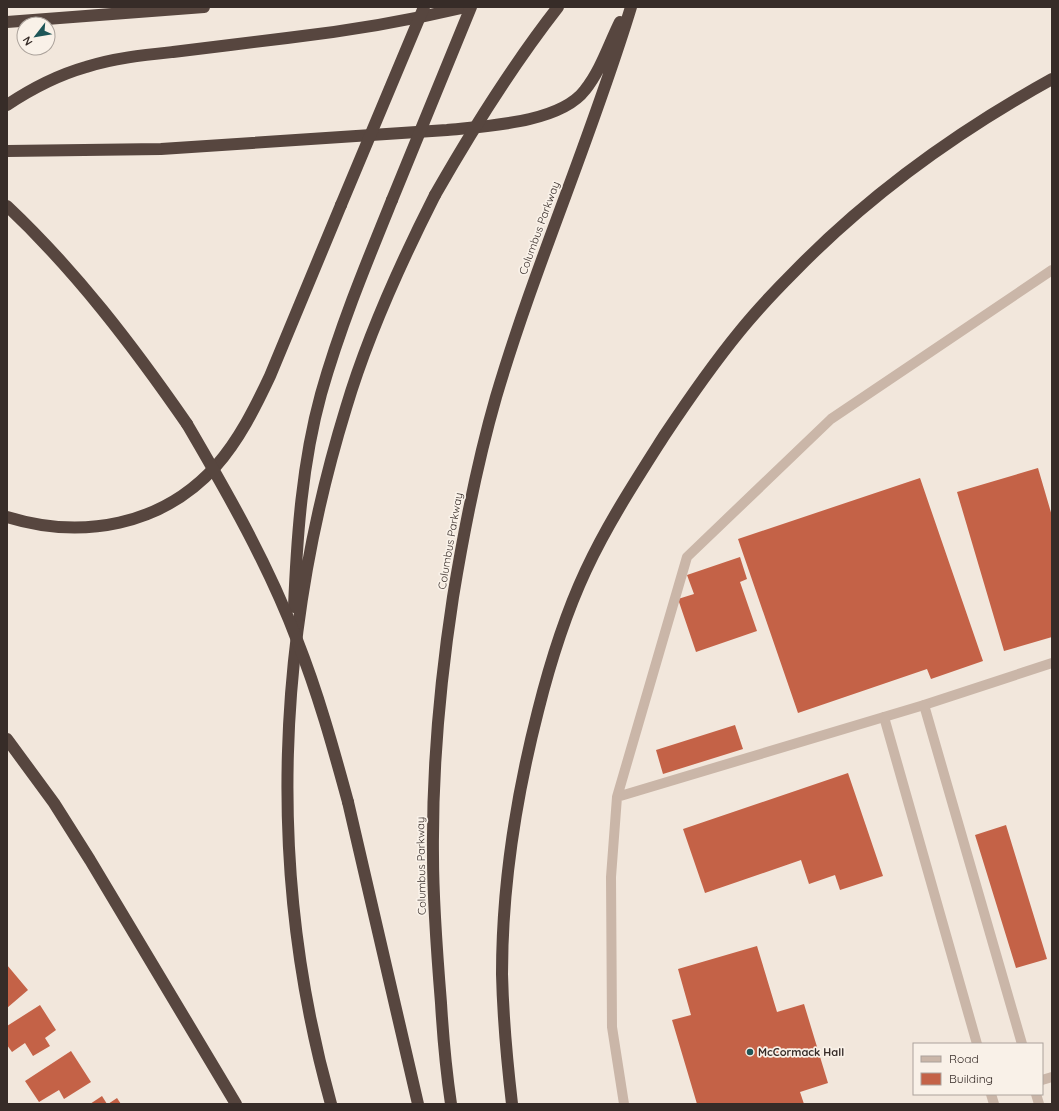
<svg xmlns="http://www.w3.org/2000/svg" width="1059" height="1111" font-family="Quicksand,sans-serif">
	<rect width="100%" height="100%" fill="#f2e7dc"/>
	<path fill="#c46247" d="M1038,468L1052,516V637L1004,651L957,492Z
		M920,478L983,661L931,679L927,669L798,713L738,539Z
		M740,557L747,579L740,582L757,631L696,652L678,599L694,594L687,575Z
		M735,725L743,749L663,774L656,750Z
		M848,773L883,876L840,890L835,875L809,884L801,860L705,893L683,829Z
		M1006,825L1047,959L1016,968L975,835Z
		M757,946L777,1012L804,1004L828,1083L800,1092L804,1104H697L672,1020L691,1015L678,969Z
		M7,965L28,990L7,1008Z
		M40,1005L56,1030L45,1038L50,1046L33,1056L25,1043L12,1052L7,1045V1026Z
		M71,1051L91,1082L64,1099L59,1090L39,1102L25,1081Z
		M102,1096L107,1104H90Z
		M117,1098L121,1104H108Z"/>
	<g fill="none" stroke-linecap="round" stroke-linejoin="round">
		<path stroke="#cab6a8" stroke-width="10" d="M617,797L687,557L831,419L1052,270
			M1042,1080L1052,1077
			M624,1104L612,1027L611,877L617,797L924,705L1052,663"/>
		<path stroke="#cab6a8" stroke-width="10" d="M924,705L1022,1044
			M884,717L977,1044
			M991,1094L994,1104
			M1036,1094L1039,1104"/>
		<path stroke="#57463f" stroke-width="12" d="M7,22L204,7
			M7,105C31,89 58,75 86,67C114,58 144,55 173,52C211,47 249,43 287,38C348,31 407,21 466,7
			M7,151L161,149L447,130C486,126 560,123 585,90C601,70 609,44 620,22
			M7,206C76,271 133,346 187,424
			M7,517C82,540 162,526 216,466C239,440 255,408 270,376L341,205
			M294,607C297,536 302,463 321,394C340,327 366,264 392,200
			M7,739L54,803L90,860L236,1104
			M348,802L418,1104
			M331,1104C266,873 276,636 346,408C368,334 400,264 435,195
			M451,1104C446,1070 443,1037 441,1003C437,954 433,905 433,856C432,769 440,682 453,597C464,530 477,463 496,397C535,265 591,139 631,7
			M512,1104C507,1061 503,1018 502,974C502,885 516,797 538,711C550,663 565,615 586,570C608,523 636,480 664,436C688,400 713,364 740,331C757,310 776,290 795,271C870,194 958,131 1052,79"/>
		<path stroke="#57463f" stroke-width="12" d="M435,195C472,130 512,66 558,7
			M392,200L471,7
			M341,205L424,7
			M187,424C228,494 268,564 297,640C318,693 333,747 348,802"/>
	</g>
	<circle fill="#1e5658" stroke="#f9f1e8" stroke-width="1.5" cx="750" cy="1052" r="4"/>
	<g text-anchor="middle" stroke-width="3.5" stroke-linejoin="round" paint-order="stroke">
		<g font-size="11" fill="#372c28" stroke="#f9f1e8">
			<text transform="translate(539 228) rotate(-70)" y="4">Columbus Parkway</text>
			<text transform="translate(450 541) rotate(-80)" y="4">Columbus Parkway</text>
			<text transform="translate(421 866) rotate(-91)" y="4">Columbus Parkway</text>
		</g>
		<g font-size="11" font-weight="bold" fill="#372c28" stroke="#f9f1e8" text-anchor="start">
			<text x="758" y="1056">McCormack Hall</text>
		</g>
	</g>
	<rect width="1059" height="1111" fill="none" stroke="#372c28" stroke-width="16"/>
	<rect x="913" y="1043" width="130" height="52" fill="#f9f1e8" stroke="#aba29b"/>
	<rect x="921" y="1056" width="20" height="6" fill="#cab6a8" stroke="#aba29b"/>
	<text x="949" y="1063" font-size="12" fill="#372c28">Road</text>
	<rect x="921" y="1073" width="20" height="12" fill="#c46247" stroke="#aba29b"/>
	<text x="949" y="1083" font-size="12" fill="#372c28">Building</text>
	<g transform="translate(36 36) rotate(239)"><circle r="19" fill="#f9f1e8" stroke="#aba29b"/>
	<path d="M0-3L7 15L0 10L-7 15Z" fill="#1e5658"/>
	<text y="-6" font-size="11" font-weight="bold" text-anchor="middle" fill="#372c28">N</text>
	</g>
</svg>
